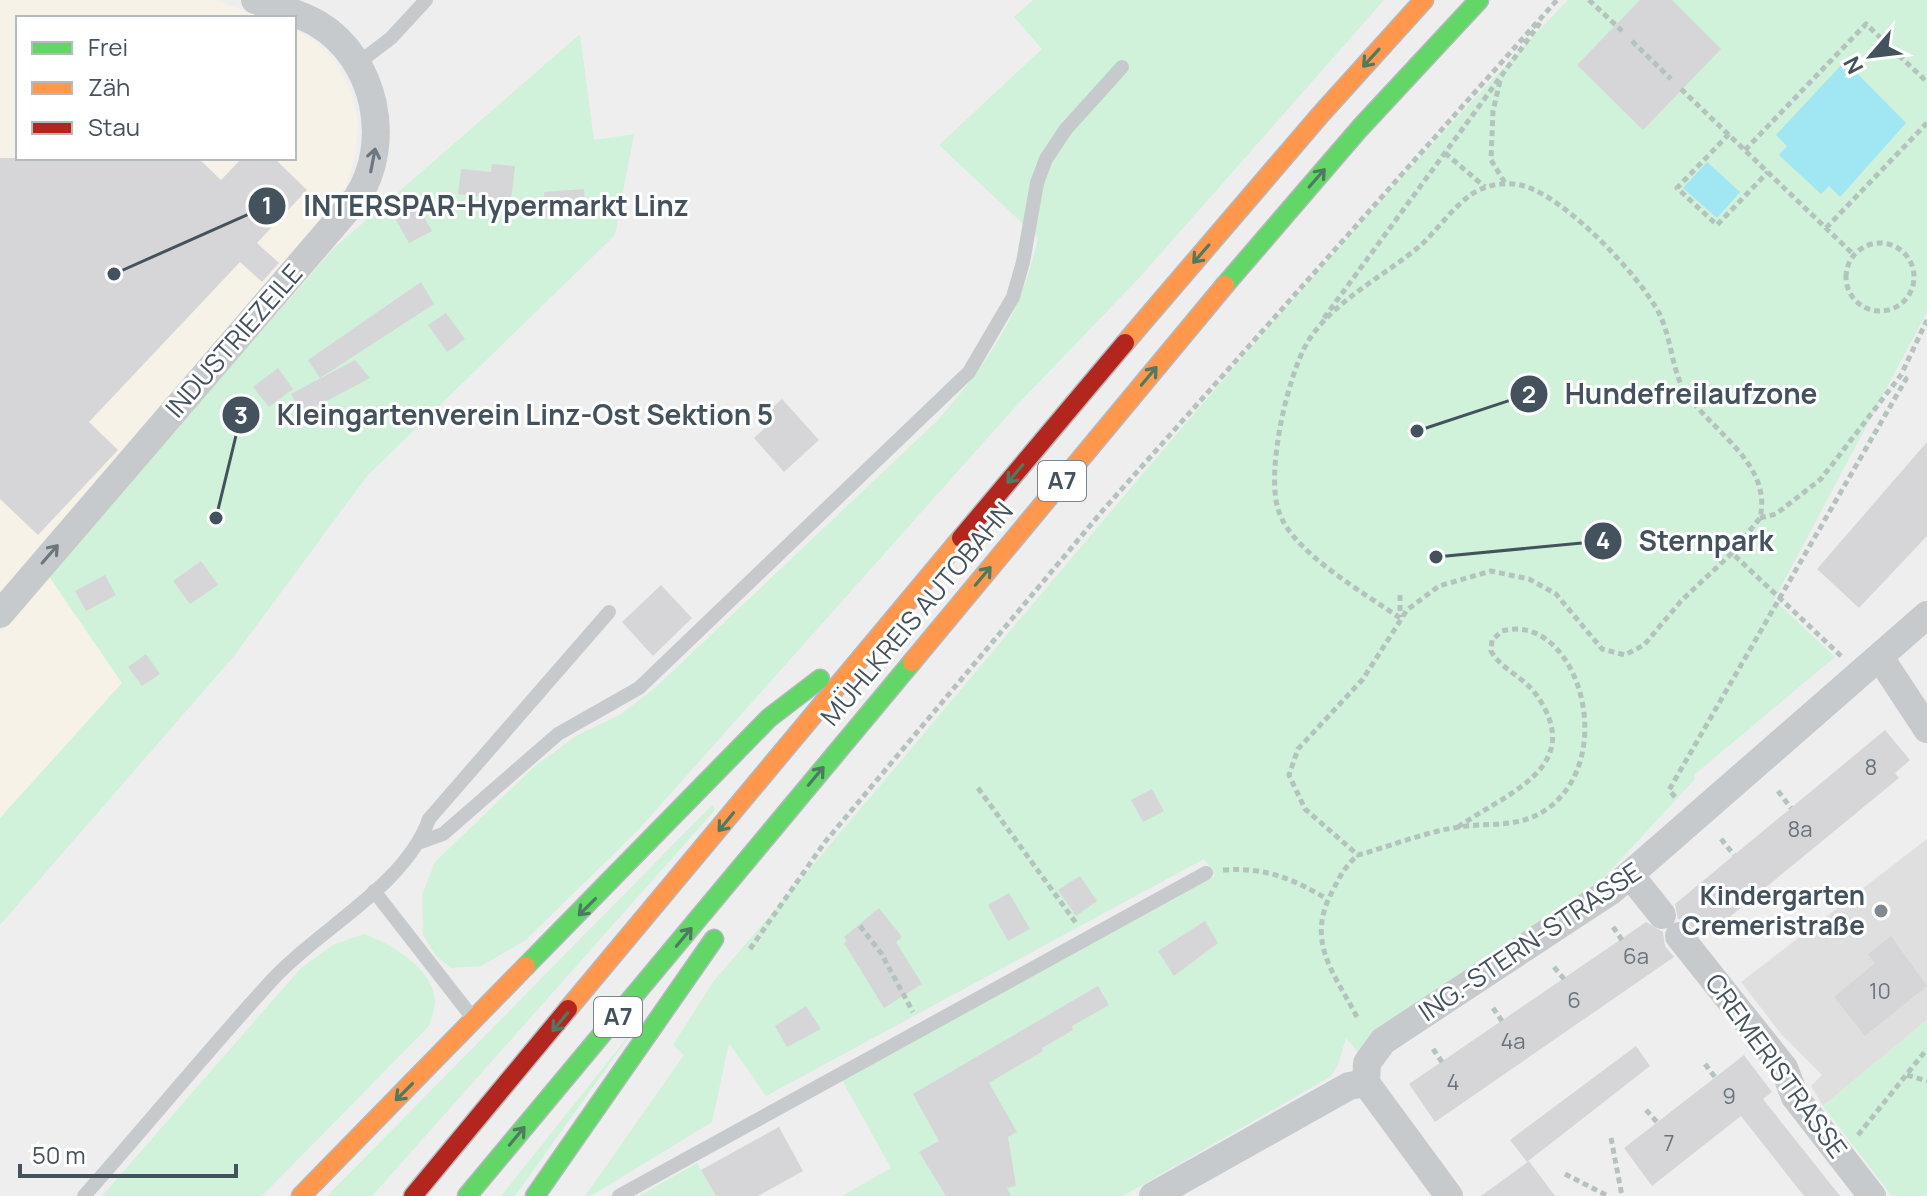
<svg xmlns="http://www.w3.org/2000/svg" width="1927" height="1196" font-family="Manrope,sans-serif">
	<rect width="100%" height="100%" fill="#efeeee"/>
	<path fill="#f7f2e8" d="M0,0H214L265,18H18V158H294V29L314,40L334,60L351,92L358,123L355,155L347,185L329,210L0,595Z
		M48,575L122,683L0,818V633Z"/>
	<path fill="#e0dfe0" d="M1927,839V1020L1823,1106L1811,1086L1822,1075L1781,1034L1741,982Z"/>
	<path fill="#d0f1da" d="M1033,0H1384L1140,277L1016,406L639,829L526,940L481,966L451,968L436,956L423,935L422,895L435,862L534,767L576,736L621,714L656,687L939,419C991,358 1020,317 1038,238L939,145L1042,49L1014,17Z
		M1568,0H1927V312L1774,600L1835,657L1694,775L1695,779L1560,925L1367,1063L1346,1038L1338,1065L1330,1077L1123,1196H842L891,1168L842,1080L1215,876L1204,859L766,1096L729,1043L712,1122L591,1196H585L684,1055L673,1045L713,982C996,654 1266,312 1568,0Z
		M580,34L594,140L634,134L615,235L367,476L234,656L0,925V818L122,683L48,575L334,248Z
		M712,805L715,810L372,1196H327Z
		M364,934C390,943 434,969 435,1001C435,1009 431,1019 429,1026L262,1196H102L301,968L333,945Z
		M1927,1020V1196H1892L1823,1106Z
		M638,1024L515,1196H501Z
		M697,1163L716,1196H639Z"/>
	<path fill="#a0e6f3" d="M1845,61L1906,123L1840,197L1829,186L1821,194L1779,155L1787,146L1776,135Z
		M1707,162L1740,192L1717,218L1683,188Z"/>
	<path fill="#d6d6d9" d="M1640,0H1672L1721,49L1643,130L1577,65Z
		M0,158H198L221,180L242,158H274L307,190L257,243L279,263L262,282L240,262L89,422L118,450L38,535L0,499Z
		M492,164L515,166L511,200L458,194L461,169L491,172Z
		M584,189L586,214L546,217L544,192Z
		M418,207L432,231L409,243L396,220Z
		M421,282L434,304L320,378L308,360Z
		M446,313L465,339L447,352L428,325Z
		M355,360L370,378L302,414L291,394Z
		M278,368L293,389L269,407L253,387Z
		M782,399L819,440L784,472L754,438L773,421L766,413Z
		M1927,442V536L1859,608L1817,569Z
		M201,561L218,585L190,604L173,581Z
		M105,575L116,595L86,611L75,591Z
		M661,585L692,618L653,656L622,622Z
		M146,654L160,674L142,686L128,667Z
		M1885,730L1910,760L1895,773L1899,778L1704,938L1686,921L1678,919L1675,904Z
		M1152,789L1164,811L1143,822L1131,800Z
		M1080,876L1097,901L1076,916L1058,890Z
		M1009,893L1030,929L1008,941L988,905Z
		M879,908L902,937L896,942L922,984L884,1008L844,943L847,941L844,937Z
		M1205,921L1218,943L1174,976L1158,951Z
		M1646,922L1663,932L1665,946L1674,957L1435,1122L1409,1084Z
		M1891,936L1927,986L1865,1036L1834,997L1875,963L1868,954Z
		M1098,986L1109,1005L1072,1026L1073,1030L1042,1048L1043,1051L989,1083L1017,1132L1008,1137L1016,1186L1007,1188L1011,1196H946L919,1152L939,1141L913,1094Z
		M806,1006L821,1029L787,1047L775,1026Z
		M1636,1046L1650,1066L1527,1162L1510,1140Z
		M1744,1055L1772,1092L1763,1099L1840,1196H1804L1741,1116L1652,1186L1624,1148Z
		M779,1127L803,1171L758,1196H716L701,1170Z
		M1529,1161L1555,1196H1481Z"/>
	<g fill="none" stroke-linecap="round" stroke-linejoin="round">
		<defs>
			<path id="fast" d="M1225,285L1360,128L1479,0
				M526,966L769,718L820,679
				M467,1196L912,662
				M535,1196L714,939"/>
			<path id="slow" d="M1125,343L1321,114L1424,0
				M912,662L1225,285
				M568,1009L961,538
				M301,1196L526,966"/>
			<path id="jam" d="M961,538L1125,343
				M413,1196L568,1009"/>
		</defs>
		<use href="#fast" stroke="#b2b8be" stroke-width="21"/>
		<use href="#slow" stroke="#b2b8be" stroke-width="21"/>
		<use href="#jam" stroke="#b2b8be" stroke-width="21"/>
		<path stroke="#b4c3be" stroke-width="5" stroke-dasharray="6 4" stroke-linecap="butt" d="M1589,0L1622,31
			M1632,41L1671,79
			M1500,81L1493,111L1491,160L1505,183
			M1681,89L1854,255
			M1729,134L1677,188L1717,225L1768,172
			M1745,150L1866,24L1927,82
			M1445,153L1485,187
			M1826,228L1927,123
			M1846 277a34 34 0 1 1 68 0a34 34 0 1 1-68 0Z
			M1324,318L1540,23
			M1760,518L1776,514L1821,479L1901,375L1927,320
			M1400,595V617
			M1400,618C1366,594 1293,553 1279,512C1265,474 1287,378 1307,343C1332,301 1385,276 1421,245C1438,229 1453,207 1472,194C1487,184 1508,181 1524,186C1566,198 1639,275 1659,313C1670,335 1671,360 1680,382C1700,426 1774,459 1760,518L1732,553
			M978,788L1076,923
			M1778,791L1791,808
			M1675,797L1669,790L1906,379L1901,375
			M1458,827C1506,793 1589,767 1535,693C1522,676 1501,669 1491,651L1492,640L1502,631C1576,611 1621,756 1547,809C1519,829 1490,822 1459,827C1425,832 1391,846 1358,855L1305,809L1289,775L1298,749L1363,679L1407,610L1439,586L1491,571L1529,579L1556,594L1602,649L1625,655L1644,645L1681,601L1732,553L1841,656
			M1721,839L1734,855
			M1223,870C1264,867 1292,878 1327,899
			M860,926L881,953L913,1012
			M1613,927L1622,940
			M750,949L825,842L1104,509L1557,0
			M1554,967L1564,979
			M1493,1008L1502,1021
			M1357,1017C1333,971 1305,941 1333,890C1340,876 1346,865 1358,855
			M1433,1049L1442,1062
			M1705,1064L1715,1077
			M1907,1075L1927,1081
			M1646,1110L1657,1122
			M1858,1135L1927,1049
			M1611,1138L1622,1196
			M1565,1174L1608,1196"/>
		<path stroke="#c7cacd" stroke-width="14" d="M357,64L391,38L426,0
			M421,842L443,834L558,734L639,688L969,372L1013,297L1023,262L1037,183L1046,159L1066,129L1122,67
			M374,891L472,1017
			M84,1196C148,1124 208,1050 273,979C320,928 405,886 429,819L609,612
			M619,1196L1206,873"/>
		<path stroke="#c7cacd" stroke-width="28" d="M0,614L357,198C393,143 376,59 318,24C299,13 276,7 255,0
			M1881,659L1927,729
			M1630,875L1662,915
			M1679,936L1784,1068L1795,1097L1872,1196
			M1366,1083L1367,1063L1383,1041L1612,890L1927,615
			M1366,1083L1449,1196
			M1153,1196L1349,1086L1366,1083"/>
		<use href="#fast" stroke="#63d668" stroke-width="18"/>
		<use href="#slow" stroke="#ff974d" stroke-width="18"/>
		<use href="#jam" stroke="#b3261e" stroke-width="18"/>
	</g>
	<defs><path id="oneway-shaft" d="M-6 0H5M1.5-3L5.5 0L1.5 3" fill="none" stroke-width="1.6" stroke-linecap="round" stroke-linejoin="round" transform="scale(2)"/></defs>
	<g stroke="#4d7a60">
		<use href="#oneway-shaft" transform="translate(1371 58) rotate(132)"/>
		<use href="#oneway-shaft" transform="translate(1317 178) rotate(-49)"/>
		<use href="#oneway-shaft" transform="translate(1201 254) rotate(131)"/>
		<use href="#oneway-shaft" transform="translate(1149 376) rotate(-50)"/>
		<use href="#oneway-shaft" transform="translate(1015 474) rotate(130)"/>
		<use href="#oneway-shaft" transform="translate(983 576) rotate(-50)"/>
		<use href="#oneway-shaft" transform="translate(816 776) rotate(-50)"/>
		<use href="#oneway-shaft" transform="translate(726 822) rotate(129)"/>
		<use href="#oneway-shaft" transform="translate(587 907) rotate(135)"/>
		<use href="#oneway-shaft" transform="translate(684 937) rotate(-50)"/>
		<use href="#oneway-shaft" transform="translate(560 1022) rotate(130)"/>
		<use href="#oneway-shaft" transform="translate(404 1092) rotate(135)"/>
		<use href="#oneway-shaft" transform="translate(517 1136) rotate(-50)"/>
	</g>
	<g stroke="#6b767e">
		<use href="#oneway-shaft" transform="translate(373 160) rotate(-79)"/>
		<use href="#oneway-shaft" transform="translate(50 554) rotate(-49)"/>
	</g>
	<circle fill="#7f898f" stroke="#fff" stroke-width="3" cx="1881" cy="911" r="8"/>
	<g text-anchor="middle" stroke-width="6" stroke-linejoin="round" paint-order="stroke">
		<g font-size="22" fill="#69747c">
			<text x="1871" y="775">8</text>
			<text x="1800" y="837">8a</text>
			<text x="1636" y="964">6a</text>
			<text x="1880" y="999">10</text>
			<text x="1574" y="1008">6</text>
			<text x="1513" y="1049">4a</text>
			<text x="1453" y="1090">4</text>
			<text x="1729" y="1104">9</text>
			<text x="1669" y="1151">7</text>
		</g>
		<g fill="#fff" stroke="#7b868d" stroke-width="2">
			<rect x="1038" y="461" width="48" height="40" rx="6"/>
			<rect x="594" y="997" width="48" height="40" rx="6"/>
		</g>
		<g font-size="24" font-weight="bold" fill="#43525c">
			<text x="1062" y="489">A7</text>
			<text x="618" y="1025">A7</text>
		</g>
		<g font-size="26" fill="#43525c" stroke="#fff">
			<text transform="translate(234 341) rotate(-49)" y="9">INDUSTRIEZEILE</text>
			<text transform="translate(917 614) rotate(-50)" y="9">MÜHLKREIS AUTOBAHN</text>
			<text transform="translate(1530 942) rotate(-34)" y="9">ING.-STERN-STRASSE</text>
			<text transform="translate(1776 1066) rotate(54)" y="9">CREMERISTRASSE</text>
		</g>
		<g font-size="26" font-weight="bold" fill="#43525c" stroke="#fff" text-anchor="end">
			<text x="1865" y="905">Kindergarten<tspan x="1865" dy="30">Cremeristraße</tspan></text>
		</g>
	</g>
	<path fill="none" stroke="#43525c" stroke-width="3" d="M114 274L267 206M1417 431L1529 394M216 518L241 415M1436 557L1603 541"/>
	<g fill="#43525c" stroke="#fff" stroke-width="3">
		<circle cx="114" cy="274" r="8"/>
		<circle cx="1417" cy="431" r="8"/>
		<circle cx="216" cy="518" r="8"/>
		<circle cx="1436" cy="557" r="8"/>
		<circle cx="267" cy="206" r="20"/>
		<circle cx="1529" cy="394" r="20"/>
		<circle cx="241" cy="415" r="20"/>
		<circle cx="1603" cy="541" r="20"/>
	</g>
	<g font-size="24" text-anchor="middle" font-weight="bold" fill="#fff">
		<text x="267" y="214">1</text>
		<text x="1529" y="403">2</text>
		<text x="241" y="424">3</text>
		<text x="1603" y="549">4</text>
	</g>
	<g font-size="28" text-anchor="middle" font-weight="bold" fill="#43525c" stroke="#fff" stroke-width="6" stroke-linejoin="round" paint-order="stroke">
		<text x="496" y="216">INTERSPAR-Hypermarkt Linz</text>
		<text x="1691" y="404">Hundefreilaufzone</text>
		<text x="525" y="425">Kleingartenverein Linz-Ost Sektion 5</text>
		<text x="1706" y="551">Sternpark</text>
	</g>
	<rect x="16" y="16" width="280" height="144" fill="#ffffff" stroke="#b4babe" stroke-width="2"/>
	<rect x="32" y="42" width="40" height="12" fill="#63d668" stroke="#b4babe" stroke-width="2"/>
	<text x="88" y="56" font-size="24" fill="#43525c">Frei</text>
	<rect x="32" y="82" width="40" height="12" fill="#ff974d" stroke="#b4babe" stroke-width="2"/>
	<text x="88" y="96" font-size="24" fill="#43525c">Zäh</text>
	<rect x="32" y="122" width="40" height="12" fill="#b3261e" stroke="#b4babe" stroke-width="2"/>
	<text x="88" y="136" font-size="24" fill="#43525c">Stau</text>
	<g transform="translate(1871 56) rotate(242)" stroke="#ffffff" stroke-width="6" paint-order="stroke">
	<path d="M0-6L14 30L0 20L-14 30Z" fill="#43525c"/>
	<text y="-12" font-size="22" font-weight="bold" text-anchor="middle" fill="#43525c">N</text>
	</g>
	<path d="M20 1164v12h216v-12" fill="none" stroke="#43525c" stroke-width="4"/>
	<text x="32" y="1164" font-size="24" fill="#43525c" stroke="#ffffff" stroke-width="6" paint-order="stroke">50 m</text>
</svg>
